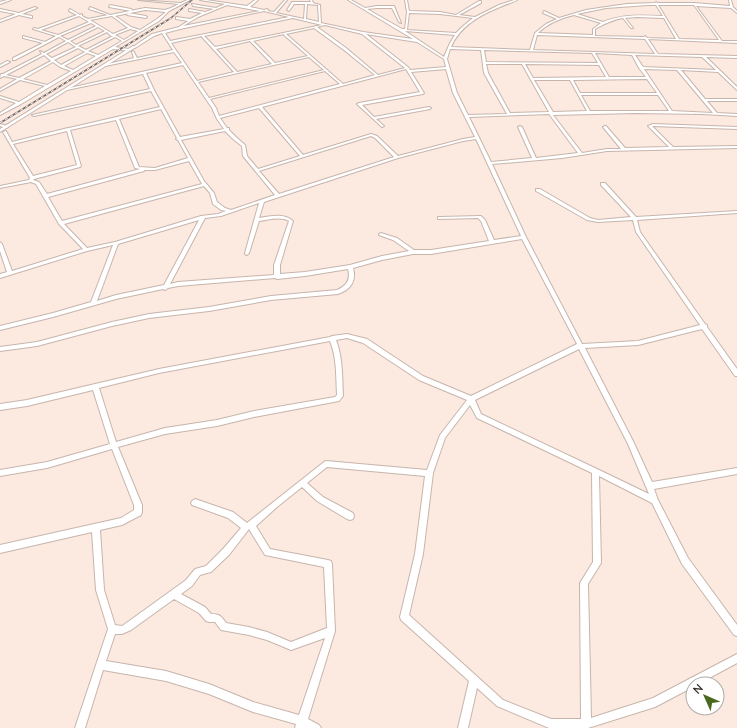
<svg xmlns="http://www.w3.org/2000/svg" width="737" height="728" font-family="Lato,sans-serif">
	<rect width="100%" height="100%" fill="#fce9e0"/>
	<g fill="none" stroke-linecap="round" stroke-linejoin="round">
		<defs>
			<path id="street" d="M7,0H11L0,4V2Z
				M138,0L181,3L187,0H190L169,11L159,21L115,47L129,49L130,51L113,49L21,104L0,115V113L16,103L0,98V96L19,102L45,86L20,80L0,91V89L17,79L4,76L0,78L1,74H3L42,54L40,51L44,53L66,41L59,37L15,60H13V58L43,43L23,38V36L45,42L56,36L33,29L34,28L38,29L77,15L69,11L70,9L80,15L82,14V16L88,19L108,15L89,9L90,7L110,15L145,8L165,10L171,8L179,4ZM145,10L166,12L157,19L140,30L131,27L115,16ZM79,16L89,22L58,35L41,30ZM112,16L128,28L113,34L90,20ZM91,23L96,26L68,40L60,36ZM98,27L105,31L76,45L70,41ZM130,29L138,31L124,40L115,35ZM107,32L111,36H113L86,50L78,46ZM115,37L122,41L98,55L88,51ZM68,42L76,47L52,58L46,54ZM78,48L85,52L61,65L54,60ZM87,53L96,56L73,70L64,66ZM44,55L51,61L19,78L6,75ZM53,62L60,67L71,71L47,85L23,79Z
				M200,0H206L247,6L255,0H258L250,7L264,10L267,9L268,10V11L274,12L285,0H287L276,13L304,19L305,4H294L289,11L287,10L292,2H311L310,0H312L313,3L320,5L321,23L363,32L413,39L348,0H351L365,8L377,6H394L401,23L399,22L392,8H377L367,9L402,29H405L407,12L405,0H407L409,11L440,12L456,15L479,1H481V3L459,15L475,17L499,5L514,0H517C512,3 506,4 500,7C480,15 460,26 451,47L530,50L535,33L546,24L557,19L543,13L544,11L559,18L586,10L606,7L627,4L655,3L656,2L657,3H694L730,6L729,0H731L733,7L737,11V13L731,8L696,6L722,41H737V43L648,39L658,54L737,56V58L706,57L737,87V90L718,72L681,70L705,99H737V101H707L717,113L737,114V116L703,114L635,113L553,115L582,153L607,149H621L603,127L605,126H606L625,148L669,147L648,126L653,124L737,127V129L652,126L673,147L737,146V148L607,151L562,158L492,164L526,237L582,344L638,341L700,325L636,232L633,220L598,222L587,220L536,191V189H540L590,218L598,220L631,217L601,185V183H605L636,217L737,211V213L637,220L640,232L705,324L707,325V327L737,369V376H735L702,329L638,345L585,348L633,441L652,482L737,468V474L654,489L658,500L688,558L737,625V636L734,635L682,564L652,503L599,476L601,563L588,584L591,718L653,698L737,654V663L698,684H693V687L655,707L588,728H549L497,706L477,688L468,728H458L469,681L401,620L400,617L415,554L425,476L327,467L307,483L323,497L353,513L354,516L353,519L350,520L347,519L317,501L302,487L277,507L256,526L270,549L328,560L331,561L332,564L335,631L308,719L319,725L321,728H295L296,724L253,712L209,694L166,681L103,670L85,728H75L108,629L96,590L92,532L0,553V545L121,518L134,510V505L112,449L47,468L0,476V470L47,462L110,444L93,390L27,406L0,410V404L27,400L159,369L330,337L332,336L347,334L367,339L423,376L471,396L577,344L522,239L431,254H413L382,260L353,268C357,281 350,290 338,294L271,300L209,311L149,318L112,326L37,346L0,351V347L37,342L112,322L149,314L209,307L271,296L337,290C347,286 351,279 348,269L305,276L277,279L275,278L178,286L168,288L165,290L163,289L116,299L53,317L0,330V326L53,313L91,302L113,245L87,251L0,278V274L7,272L0,251V242L2,244L12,271L83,249L59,224L36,184L31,182L0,188V186L29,180L30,178L3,132L6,131L12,142L68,128H69L160,107L151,91L34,116L32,115L150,89L143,74L67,90L65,89L182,63L174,52L105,66L103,65L134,58L132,52L133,51L134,52L137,58L173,50L162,33L154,36L135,48L133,47L152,34L179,27L188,21L176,19V17L190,19L202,13L189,11V9L205,12L214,9L193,6L192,4L216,8L225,4ZM307,4L318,5L319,22L306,19ZM227,5L260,11L183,26L198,17ZM648,5H656L663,16C642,15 622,14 603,22L577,14L606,8ZM658,5H694L719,40L679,39ZM264,11L289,17L170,41L165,33L180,29ZM409,13L440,14L473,18L462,27L456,33L407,30ZM574,15L601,23L593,29V35L538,33C548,23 561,18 574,15ZM637,17L664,18L676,39L647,38L645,36L644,37L595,36V29C604,24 612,20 623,18L631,28H633L625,18ZM293,18L322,25L215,47L204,36ZM325,25L362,34L405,68L378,75L346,48L317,27ZM314,28L344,50L375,75L343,84L286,34ZM405,31L455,35L450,43L444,57ZM284,34V35L308,56L275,63L253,41ZM366,34L417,42L444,59L446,67L410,70L408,67ZM537,35L645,39L655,54L533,50ZM202,36V37L234,72L197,81L171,43ZM250,41L272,64L237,72L216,49ZM450,49L481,50L484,73L507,114L468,115L457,93L447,59ZM484,50L592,53L598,63L486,62ZM595,53L632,55L639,68L646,77H609ZM635,55L702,57L716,70L643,67ZM309,57L324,70L209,98L198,82ZM486,64H522L549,112L510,113L488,73ZM525,64L599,65L606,77L533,78ZM183,65L212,108L217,119L224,129L180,137L154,90L146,73ZM406,69L420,92L359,103L357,104L358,105L382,127L384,126L376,119L430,109L431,108L429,107L374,117L362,105L423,94L424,93L411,72L446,69L453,93L475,137L463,139L398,156L377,136L371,134L303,155L262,107ZM644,69L677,70L713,113L672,111ZM325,71L340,84L219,116L216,108L210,99ZM647,79L657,93H580L573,80ZM534,80H570L587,111L553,112ZM581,95H658L669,111H590ZM259,108L300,156L258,169L247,156L245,145L236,137L229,130V128H227L220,118ZM161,109L177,138L176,139L178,140L188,158L155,168L139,167L119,119ZM549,114L578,153L536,158L522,127L520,126L518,127L532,158L491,162L469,117ZM116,120L135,168L140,169L47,194L39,182L33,180L34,179L80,167L81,166L70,130ZM67,131L77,165L33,176L13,144ZM225,131L233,139L242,146L243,156L275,195L231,210L225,208L217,202L214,193L204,181L181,140ZM371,136L375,138L394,157L279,194L259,171ZM476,139L521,236L494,240L485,220L481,216L440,217H438V219L478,218L481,221L489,241L431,250H414L397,238L381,233L379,234V235L393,240L409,251L382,256L350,265L305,272L280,274V265L293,221C284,213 271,216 259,218L264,202L398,158L463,141ZM189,161L202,184L62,221L48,197L144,171L145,170H155ZM204,186L210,193L213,204L221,210L226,211L218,214L201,216L115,242L87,248L64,224ZM259,203L245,253V254L247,255L249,253L259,221C268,220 280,216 289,221L274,265V275L178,282L170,284L205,218L221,216ZM199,220L164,285L116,295L97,301L118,244ZM347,338L363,343L419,380L467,400L440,435L427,470L326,461L324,462L247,523L233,512L195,499L192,501L191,503L192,505L228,518L241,528L223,549L206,566L195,569L186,580L125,624L122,626L115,625L104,590L100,530L122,525L141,515L142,512V505L118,447L165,434L217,426L254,417L339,401L343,396C342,377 343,358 336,340ZM330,341C337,358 336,377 337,395L335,397L254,411L217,420L165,428L116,442L99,388L159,373ZM579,349L628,444L649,494L597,469L481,414L475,400ZM470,405L477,418L592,473L593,562L580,583L581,719H551L503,700L409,615L423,554L433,473L445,438ZM249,529L265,555L324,567L327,628L291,642L267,632L249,627L226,623C221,616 220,614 211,614L205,607L181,594L192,586L200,575L211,572L229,555ZM174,599L199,613L206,621L209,622H215L221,630L249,635L267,640L291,650L325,638L299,715L253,702L209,684L166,671L106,661L115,634H122L131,630Z
				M110,5L131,9L132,10L131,11L109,7Z
				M35,7L37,8L22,14L32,16V18L19,15L0,22V20L16,14L0,11V9L19,13Z
				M128,13L146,16L147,17L146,18L127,15Z
				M7,61L10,62L0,67V65Z
				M0,124L7,126L8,127L6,128L0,126Z"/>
			<path id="secondary" d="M133,46L136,47L0,132V129Z"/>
		</defs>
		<use href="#street" stroke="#c7b5ac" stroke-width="2"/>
		<use href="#secondary" stroke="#c7b5ac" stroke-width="2"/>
		<use href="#street" fill="#fff" fill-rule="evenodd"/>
		<use href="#secondary" fill="#fff" fill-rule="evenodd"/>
		<defs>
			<path id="rail" d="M0,123L171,18L192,0"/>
		</defs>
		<use href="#rail" stroke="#746a65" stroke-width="1.5"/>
		<use href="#rail" stroke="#fff" stroke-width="1" stroke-dasharray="3" stroke-linecap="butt"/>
	</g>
	<g transform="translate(705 696) rotate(315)"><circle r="19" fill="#ffffff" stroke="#afadab"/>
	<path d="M0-3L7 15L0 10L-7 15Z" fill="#49691e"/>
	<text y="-6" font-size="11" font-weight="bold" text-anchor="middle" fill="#38312e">N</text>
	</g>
</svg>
